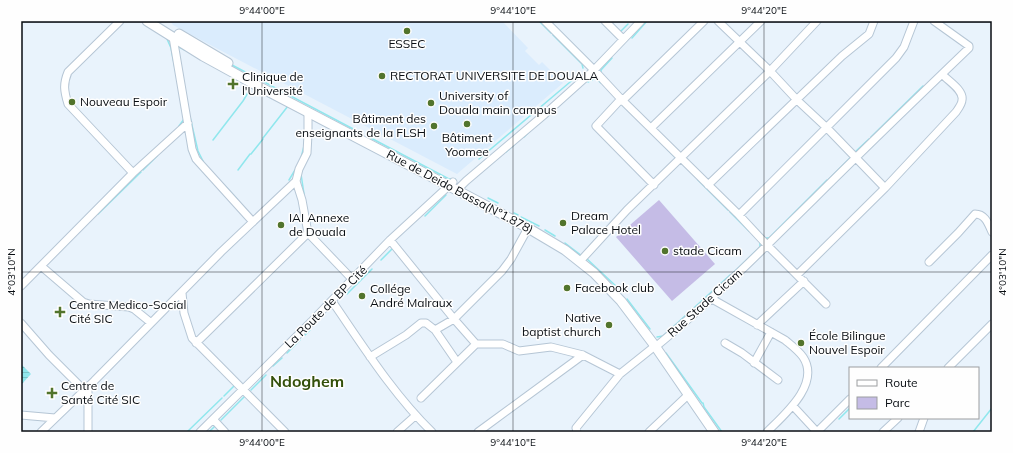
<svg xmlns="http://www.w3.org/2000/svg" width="1013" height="453" font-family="Mulish,sans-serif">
	<defs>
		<pattern id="water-rules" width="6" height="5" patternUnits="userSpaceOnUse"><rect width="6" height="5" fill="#90e7ed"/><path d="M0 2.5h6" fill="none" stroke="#7bc5ca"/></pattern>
	</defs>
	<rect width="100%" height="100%" fill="#e9f3fc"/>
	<path fill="#daecfd" d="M170,21H502L528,48L525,51L539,65L542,62L563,83L457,174L216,48L173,25Z"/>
	<path fill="#c5bce6" d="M659,200L715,264L672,301L616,237Z"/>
	<path fill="url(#water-rules)" d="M21,364L31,374L21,385Z"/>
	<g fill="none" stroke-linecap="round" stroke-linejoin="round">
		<path stroke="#90e7ed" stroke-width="1.5" d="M539,21L551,33
			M620,32L628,24
			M553,35L582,64L583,68
			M632,38L647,21
			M167,39L171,48L177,78
			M177,47V46L185,50
			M232,65L357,131
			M601,73V70L612,58
			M588,82L595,78L601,83
			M548,116L553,112
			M190,117L198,151L203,161
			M179,126L184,119
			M367,136L449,179H455
			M524,137L530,131
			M871,137L923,86
			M263,138L288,106
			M213,140L243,101L252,86
			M666,148L677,159
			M506,152L515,144
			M854,153L869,139
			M251,154L263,139
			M301,158L304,146
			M479,159L576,77
			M143,170L157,156
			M238,170L250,154
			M301,174L304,194
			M829,179L852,156
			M289,180L295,170
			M698,180L728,210
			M225,186L237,199
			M488,198L498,203
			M730,212L749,231
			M514,213L518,215
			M98,214L141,172
			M425,216L446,195
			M521,217L539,226
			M545,230L555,236
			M765,238H769L827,180
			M565,243L582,256
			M586,258L618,288
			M381,260L393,248
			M733,273L760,247V243
			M347,294L372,269
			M627,299L650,329
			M132,304L145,310
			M305,335L310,330
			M657,337L663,336L730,275
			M287,353L300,340
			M666,353L702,403
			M273,366L282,358
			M251,390L266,375
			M224,396L235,385
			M703,403L704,407L722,432
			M839,419L850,408
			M221,420L245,396
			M187,432L222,398
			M209,432L215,426
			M973,432L992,408"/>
		<defs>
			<path id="minor" d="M120,21L68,72C63,84 64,91 68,104L133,173
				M545,21L594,70L621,99L739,215L767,245L826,304
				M605,21L623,39
				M718,21L770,71L797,100L827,128L885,188
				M173,37L192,149L196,159L253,222
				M621,99L596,126L654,185
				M622,101L704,21
				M308,112V134L307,153L299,169L296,181L302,200L308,233L353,280
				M651,128L761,21
				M708,185L842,56L869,34L874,21
				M457,190L466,181L545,114L594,70L641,21
				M739,215L896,58L904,47L914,21
				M390,240L454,319L476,344
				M583,258L627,210L770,71L817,21
				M929,262L958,233L975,214C985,214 988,223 992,232
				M41,266L83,302L89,304L129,307L134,309L150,322
				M797,275L885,188L956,112C958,109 962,104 962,100C964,90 948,81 942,74
				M21,286L133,173L188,123
				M182,293L184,313L192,338L285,432
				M712,299L785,340C791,345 798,350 803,357C821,384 784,415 767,432
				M332,301C363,346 393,394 432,432
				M21,323L49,355L84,390
				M757,325L804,281
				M435,330L454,319L502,271L511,259L528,228
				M196,343L308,233
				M725,343L742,353L778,380
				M659,344C714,299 764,248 814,199C865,148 917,98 969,48V46L934,21
				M370,357L406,335L421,323H426L435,330L457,362
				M754,363L771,332
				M881,368L992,255
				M948,368L992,324
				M88,386V432
				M421,398L476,344H503L519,351L551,347L583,355L620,374
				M793,406L817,432
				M21,415L55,418
				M213,419L225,432
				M41,432L94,381L221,252L296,181
				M200,432L311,322L390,240L453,182
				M397,432L415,416
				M478,432L583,355
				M577,432L576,428L620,374L655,346
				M649,432L688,395
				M817,432L850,399
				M883,432L898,418
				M919,432L924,418"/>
			<path id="major" d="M147,21L203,56L254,84L449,186L528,228L565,250L594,273L621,301L655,346L714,432
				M179,34L228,63"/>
		</defs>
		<use href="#minor" stroke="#b6c6d5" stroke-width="9"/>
		<use href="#major" stroke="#b6c6d5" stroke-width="11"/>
		<use href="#minor" stroke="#fff" stroke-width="7"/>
		<use href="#major" stroke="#fff" stroke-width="9"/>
	</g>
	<path fill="none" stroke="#080d12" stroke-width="1" stroke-opacity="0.45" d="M262,21V432M513,21V432M764,21V432M21,22H992M21,272H992"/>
	<g fill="#52742c" stroke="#fefefe" stroke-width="1.5">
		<circle cx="407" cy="31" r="4"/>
		<circle cx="382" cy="76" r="4"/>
		<path d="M231 78h4v4h4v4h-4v4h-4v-4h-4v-4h4z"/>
		<circle cx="72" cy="102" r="4"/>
		<circle cx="431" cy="103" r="4"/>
		<circle cx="467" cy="124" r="4"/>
		<circle cx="434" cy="126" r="4"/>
		<circle cx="563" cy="223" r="4"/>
		<circle cx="281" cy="225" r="4"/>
		<circle cx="665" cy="251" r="4"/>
		<circle cx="567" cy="288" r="4"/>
		<circle cx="362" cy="296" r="4"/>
		<path d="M58 306h4v4h4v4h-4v4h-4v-4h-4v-4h4z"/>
		<circle cx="609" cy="325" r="4"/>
		<circle cx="801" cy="343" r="4"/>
		<path d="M50 387h4v4h4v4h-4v4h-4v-4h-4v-4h4z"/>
	</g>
	<g text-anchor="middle" stroke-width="3" stroke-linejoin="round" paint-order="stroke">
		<g font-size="12" fill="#080d12" stroke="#fefefe" text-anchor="start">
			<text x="407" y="48" text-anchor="middle">ESSEC</text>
			<text x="390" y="80">RECTORAT UNIVERSITE DE DOUALA</text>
			<text x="242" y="81">Clinique de<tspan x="242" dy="14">l'Université</tspan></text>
			<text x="439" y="100">University of<tspan x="439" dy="14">Douala main campus</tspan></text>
			<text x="80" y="106">Nouveau Espoir</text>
			<text x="426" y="123" text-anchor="end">Bâtiment des<tspan x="426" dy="14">enseignants de la FLSH</tspan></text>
			<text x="467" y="142" text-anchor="middle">Bâtiment<tspan x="467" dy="14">Yoomee</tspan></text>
			<text x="571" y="220">Dream<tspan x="571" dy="14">Palace Hotel</tspan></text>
			<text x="289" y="222">IAI Annexe<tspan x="289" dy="14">de Douala</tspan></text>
			<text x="673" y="255">stade Cicam</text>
			<text x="575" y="292">Facebook club</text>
			<text x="370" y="293">Collége<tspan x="370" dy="14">André Malraux</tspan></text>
			<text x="69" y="309">Centre Medico-Social<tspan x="69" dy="14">Cité SIC</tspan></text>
			<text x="601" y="322" text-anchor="end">Native<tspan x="601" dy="14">baptist church</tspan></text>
			<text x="809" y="340">École Bilingue<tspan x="809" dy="14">Nouvel Espoir</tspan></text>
			<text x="61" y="390">Centre de<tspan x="61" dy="14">Santé Cité SIC</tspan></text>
		</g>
		<g font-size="12" fill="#080d12" stroke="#fefefe">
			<text transform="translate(460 192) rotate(28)" y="4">Rue de Deido Bassa(N°1.878)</text>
			<text transform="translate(705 303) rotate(-42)" y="4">Rue Stade Cicam</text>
			<text transform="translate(326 307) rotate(-45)" y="4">La Route de BP Cité</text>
		</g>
		<g font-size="16" font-weight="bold" fill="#33500a" stroke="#fefefe">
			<text x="307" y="387">Ndoghem</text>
		</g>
	</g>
	<rect width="1013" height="453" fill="none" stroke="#fefefe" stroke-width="44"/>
	<rect x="849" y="367" width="130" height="52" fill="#fefefe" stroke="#9c9ea0"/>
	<rect x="857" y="380" width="20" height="6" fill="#ffffff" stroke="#9c9ea0"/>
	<text x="885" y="387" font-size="12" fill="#080d12">Route</text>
	<rect x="857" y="397" width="20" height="12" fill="#c5bce6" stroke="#9c9ea0"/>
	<text x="885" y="407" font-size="12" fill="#080d12">Parc</text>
	<rect x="22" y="22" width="969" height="409" fill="none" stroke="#080d12" stroke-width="1.5"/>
	<g font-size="10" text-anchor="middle" fill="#080d12">
		<text x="262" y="14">9°44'00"E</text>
		<text x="513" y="14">9°44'10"E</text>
		<text x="764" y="14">9°44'20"E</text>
		<text transform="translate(11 272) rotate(-90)" y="4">4°03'10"N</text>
		<text transform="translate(1002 272) rotate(-90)" y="4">4°03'10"N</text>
		<text x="262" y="446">9°44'00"E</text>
		<text x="513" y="446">9°44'10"E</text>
		<text x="764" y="446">9°44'20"E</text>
	</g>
</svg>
